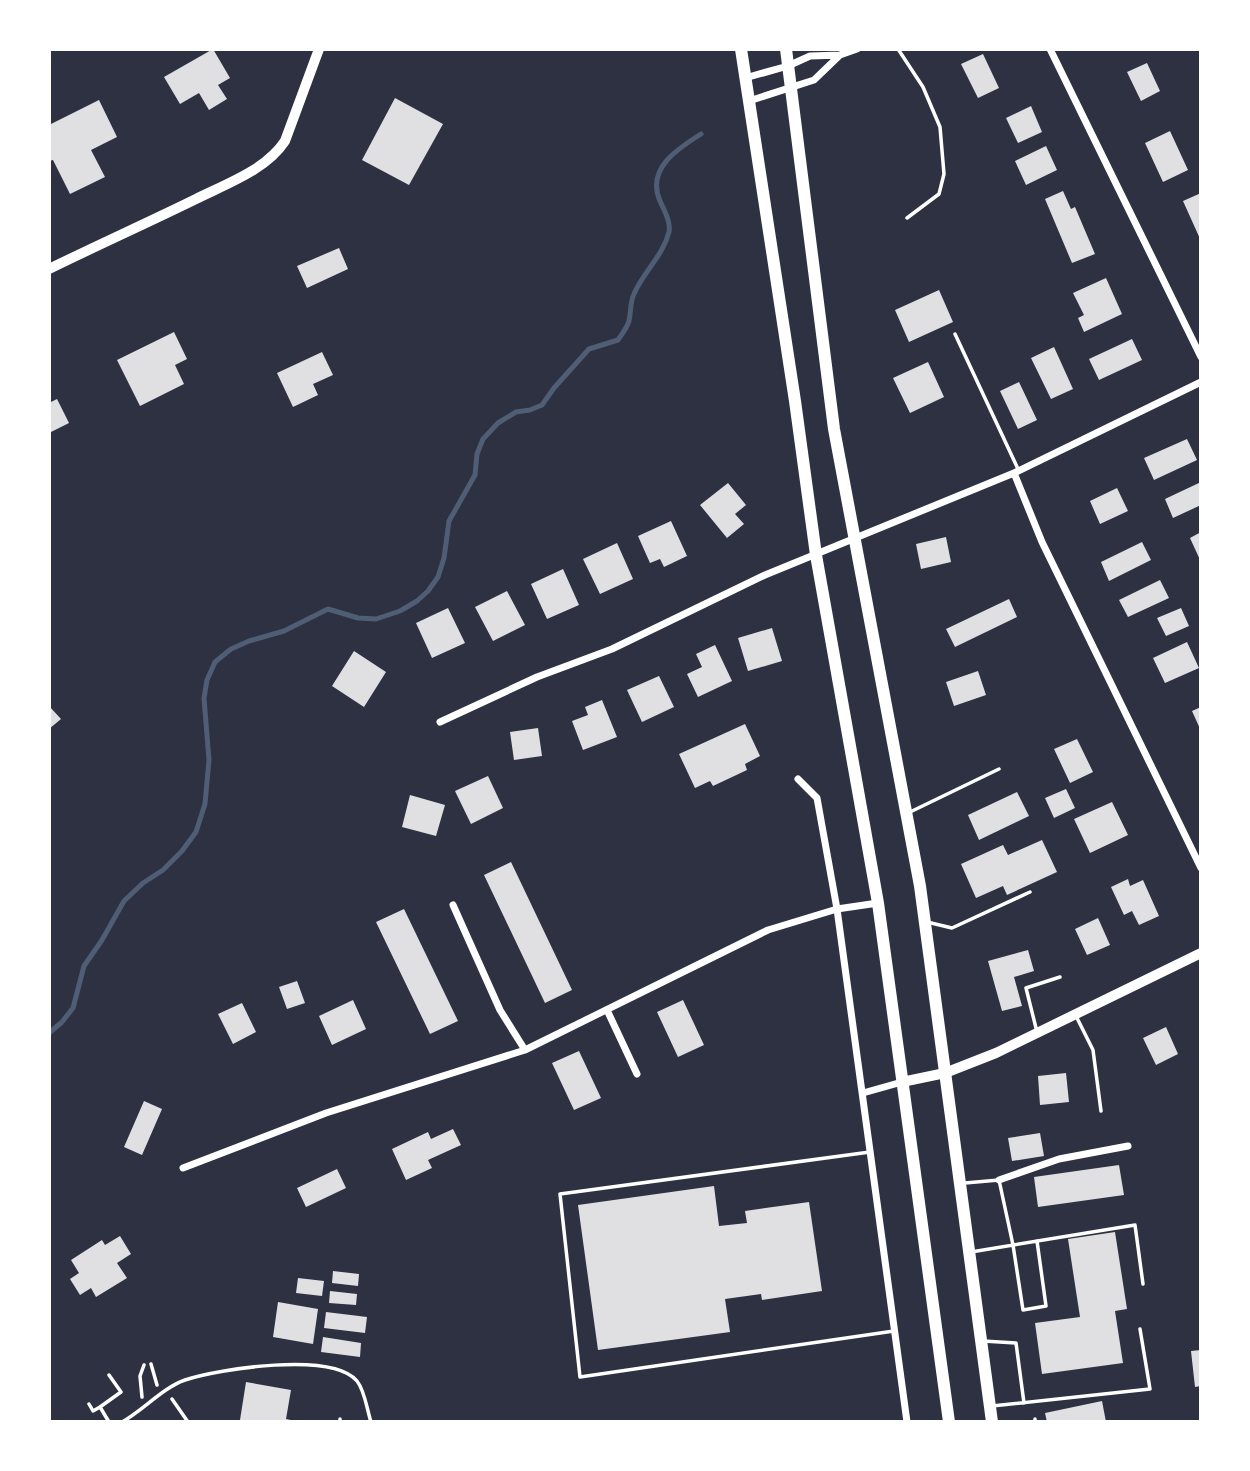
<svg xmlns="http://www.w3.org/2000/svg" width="1250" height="1471" font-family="Rubik,sans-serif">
	<rect width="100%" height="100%" fill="#2d3142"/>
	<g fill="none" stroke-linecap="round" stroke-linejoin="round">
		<path stroke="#4f5d75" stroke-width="5" d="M49,1033L62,1022L73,1008L84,966L102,940L124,901L143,883L163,870L182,851L196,832L205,804L209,760L204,698L207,680L215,662L231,649L249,641L284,631L328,609L358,618L376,619L400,611L417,601L428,591L438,577L444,558L449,521L475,475L477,454L483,439L498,423L516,412L530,410L542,405L554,388L589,349L618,340C622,334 627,328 629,321C631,312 630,302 634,294C643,272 663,256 669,232C671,222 664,210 660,201C646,169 677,149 701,134"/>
	</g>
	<path fill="#e0e0e3" d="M213,49L230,78L218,85L227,99L209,110L199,93L180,104L164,77Z
		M983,54L999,88L978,98L961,64Z
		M1147,63L1160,91L1141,101L1127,72Z
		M395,98L443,124L409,185L362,160Z
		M99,100L117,137L91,150L105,177L70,194L53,160L49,161V125Z
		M1031,106L1042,132L1018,143L1006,118Z
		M1170,131L1188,170L1163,182L1145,143Z
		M1046,146L1057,170L1026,185L1015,161Z
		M1063,191L1071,209L1075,207L1095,254L1072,263L1045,199Z
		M1201,193V241L1183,201Z
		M339,248L348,269L307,288L297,266Z
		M1106,278L1122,314L1084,332L1078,318L1084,315L1073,293Z
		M939,290L953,322L909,342L895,310Z
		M174,332L187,359L175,365L184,384L140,406L117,360Z
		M1132,339L1142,360L1099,380L1089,359Z
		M1054,347L1073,389L1051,399L1031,358Z
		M322,352L333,375L313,384L318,395L293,407L277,373Z
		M928,362L944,397L910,413L893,378Z
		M1019,382L1037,420L1018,429L1000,391Z
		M57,399L69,423L49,433V403Z
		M1187,439L1197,460L1154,480L1144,458Z
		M1201,482V505L1173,518L1165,499Z
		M728,483L746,505L735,514L744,524L727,538L700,505Z
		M1117,488L1128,511L1100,524L1090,501Z
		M671,521L687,556L664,567L660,559L650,563L638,536Z
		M1201,532V562L1190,538Z
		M946,537L951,562L921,569L916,544Z
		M1142,542L1151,560L1109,581L1101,562Z
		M617,543L633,579L600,594L583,559Z
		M563,569L579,605L547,619L531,584Z
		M1160,580L1169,598L1128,617L1119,600Z
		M507,591L525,625L493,641L475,607Z
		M1009,599L1017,617L955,647L946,629Z
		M448,608L465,643L432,658L416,623Z
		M1181,608L1189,626L1166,636L1157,618Z
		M772,628L782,661L748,671L738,638Z
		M1187,642L1199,668L1165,683L1153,658Z
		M715,645L732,681L698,697L687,674L702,667L696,654Z
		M354,651L386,672L364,707L332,686Z
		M978,671L986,695L954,706L946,682Z
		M659,676L674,707L642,722L627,690Z
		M602,700L617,737L583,750L572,721L588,715L585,707Z
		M49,706L61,719L49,729Z
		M1201,707V731L1192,711Z
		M745,724L760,756L745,764L747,770L713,786L710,781L695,788L679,754Z
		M538,728L542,756L514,760L510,732Z
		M1077,739L1093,772L1070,783L1054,749Z
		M488,776L503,808L471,824L455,791Z
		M1066,789L1075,808L1054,818L1045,798Z
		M1017,792L1029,816L979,840L968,815Z
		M410,795L445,805L436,836L402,827Z
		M1112,802L1128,835L1090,853L1074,819Z
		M1042,840L1057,872L1007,895L1003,886L976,898L961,864L1003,845L1008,855Z
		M511,862L572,990L545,1003L484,875Z
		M1128,879L1130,886L1143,880L1159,916L1139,925L1132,911L1124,915L1111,887Z
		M404,909L458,1021L430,1034L376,922Z
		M1098,918L1110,945L1087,955L1075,929Z
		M1028,950L1034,971L1014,977L1022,1006L1002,1011L988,961Z
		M297,981L305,1003L287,1009L279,987Z
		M353,1000L366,1029L332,1045L319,1016Z
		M683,1000L704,1045L678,1057L657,1012Z
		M242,1003L256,1032L233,1044L218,1014Z
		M1166,1027L1178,1054L1156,1065L1143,1038Z
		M579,1051L601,1098L574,1110L552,1063Z
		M1066,1073L1069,1102L1040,1105L1038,1076Z
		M144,1101L162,1109L142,1155L124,1147Z
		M453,1129L461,1145L428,1160L432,1168L406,1180L392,1149L428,1132L431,1139Z
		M1040,1133L1044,1156L1012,1161L1008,1138Z
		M1119,1165L1124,1195L1038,1207L1034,1177Z
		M337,1169L346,1188L306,1207L297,1188Z
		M714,1186L719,1226L747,1223L745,1211L809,1202L822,1291L762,1300L761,1294L725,1299L730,1332L598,1350L578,1205Z
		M1115,1232L1127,1309L1115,1311L1123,1363L1042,1374L1035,1323L1080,1317L1068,1239Z
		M120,1236L131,1254L117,1263L127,1278L96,1297L91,1288L80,1295L70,1279L79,1273L71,1260L102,1240L105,1245Z
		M333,1271L359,1274L358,1286L332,1283Z
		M298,1278L324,1281L322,1296L296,1293Z
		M330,1291L357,1294L356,1305L329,1303Z
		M278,1302L318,1309L313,1344L273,1337Z
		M326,1312L367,1317L365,1333L324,1328Z
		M323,1337L361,1343L360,1357L321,1352Z
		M1201,1350V1386L1195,1387L1191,1351Z
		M246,1382L291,1390L286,1419L300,1422L240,1420Z
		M1102,1401L1106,1422H1047L1045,1413Z"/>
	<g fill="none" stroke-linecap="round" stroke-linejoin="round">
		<path stroke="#fff" stroke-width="3.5" d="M151,1364L157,1385
			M142,1397L140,1376L144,1365
			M172,1399L188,1422
			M89,1404L93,1411L100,1407
			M340,1419V1422
			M109,1422L100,1407L121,1392L109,1375"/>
		<path stroke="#fff" stroke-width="3.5" d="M898,49L923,87L940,127L944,174L939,194L907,218
			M955,334L1018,469
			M908,813L999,769
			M927,922L952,928L1030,892
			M1076,1016L1093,1050L1101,1111
			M1037,1032L1026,988L1060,977
			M870,1152L560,1194L580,1377L894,1331
			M965,1183L999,1180L1013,1245L1023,1310L1046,1306L1037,1241
			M971,1252L1135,1225L1143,1284
			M983,1341L1016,1343L1024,1403
			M992,1406L1150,1389L1140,1329
			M1035,1419V1422
			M122,1422C142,1411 164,1387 185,1380C219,1369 332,1351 357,1381C365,1391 367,1410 371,1422"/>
		<path stroke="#fff" stroke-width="7" d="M1050,49L1201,357
			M745,78L788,66L810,56L840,55L857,49
			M749,101L814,80L840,55
			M1014,473L1042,542L1201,868
			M440,722L537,677L612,649L765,575L1014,473L1201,382
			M798,779L817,798L837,909L907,1422
			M453,905L500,1010L525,1050
			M607,1010L637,1074
			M863,1093L902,1082
			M183,1168L326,1113L525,1050L768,930L837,909L878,903
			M999,1180L1059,1159L1128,1146"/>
		<path stroke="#fff" stroke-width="10" d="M49,269C98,245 147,223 196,199C226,184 266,170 285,141L319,49
			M902,1082L945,1073L996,1053L1201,953"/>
		<path stroke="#fff" stroke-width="12" d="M741,49L795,401L816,555L878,903L949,1422
			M786,49L834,429L920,886L992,1422"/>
	</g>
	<rect width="1250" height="1471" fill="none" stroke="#ffffff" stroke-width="102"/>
</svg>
